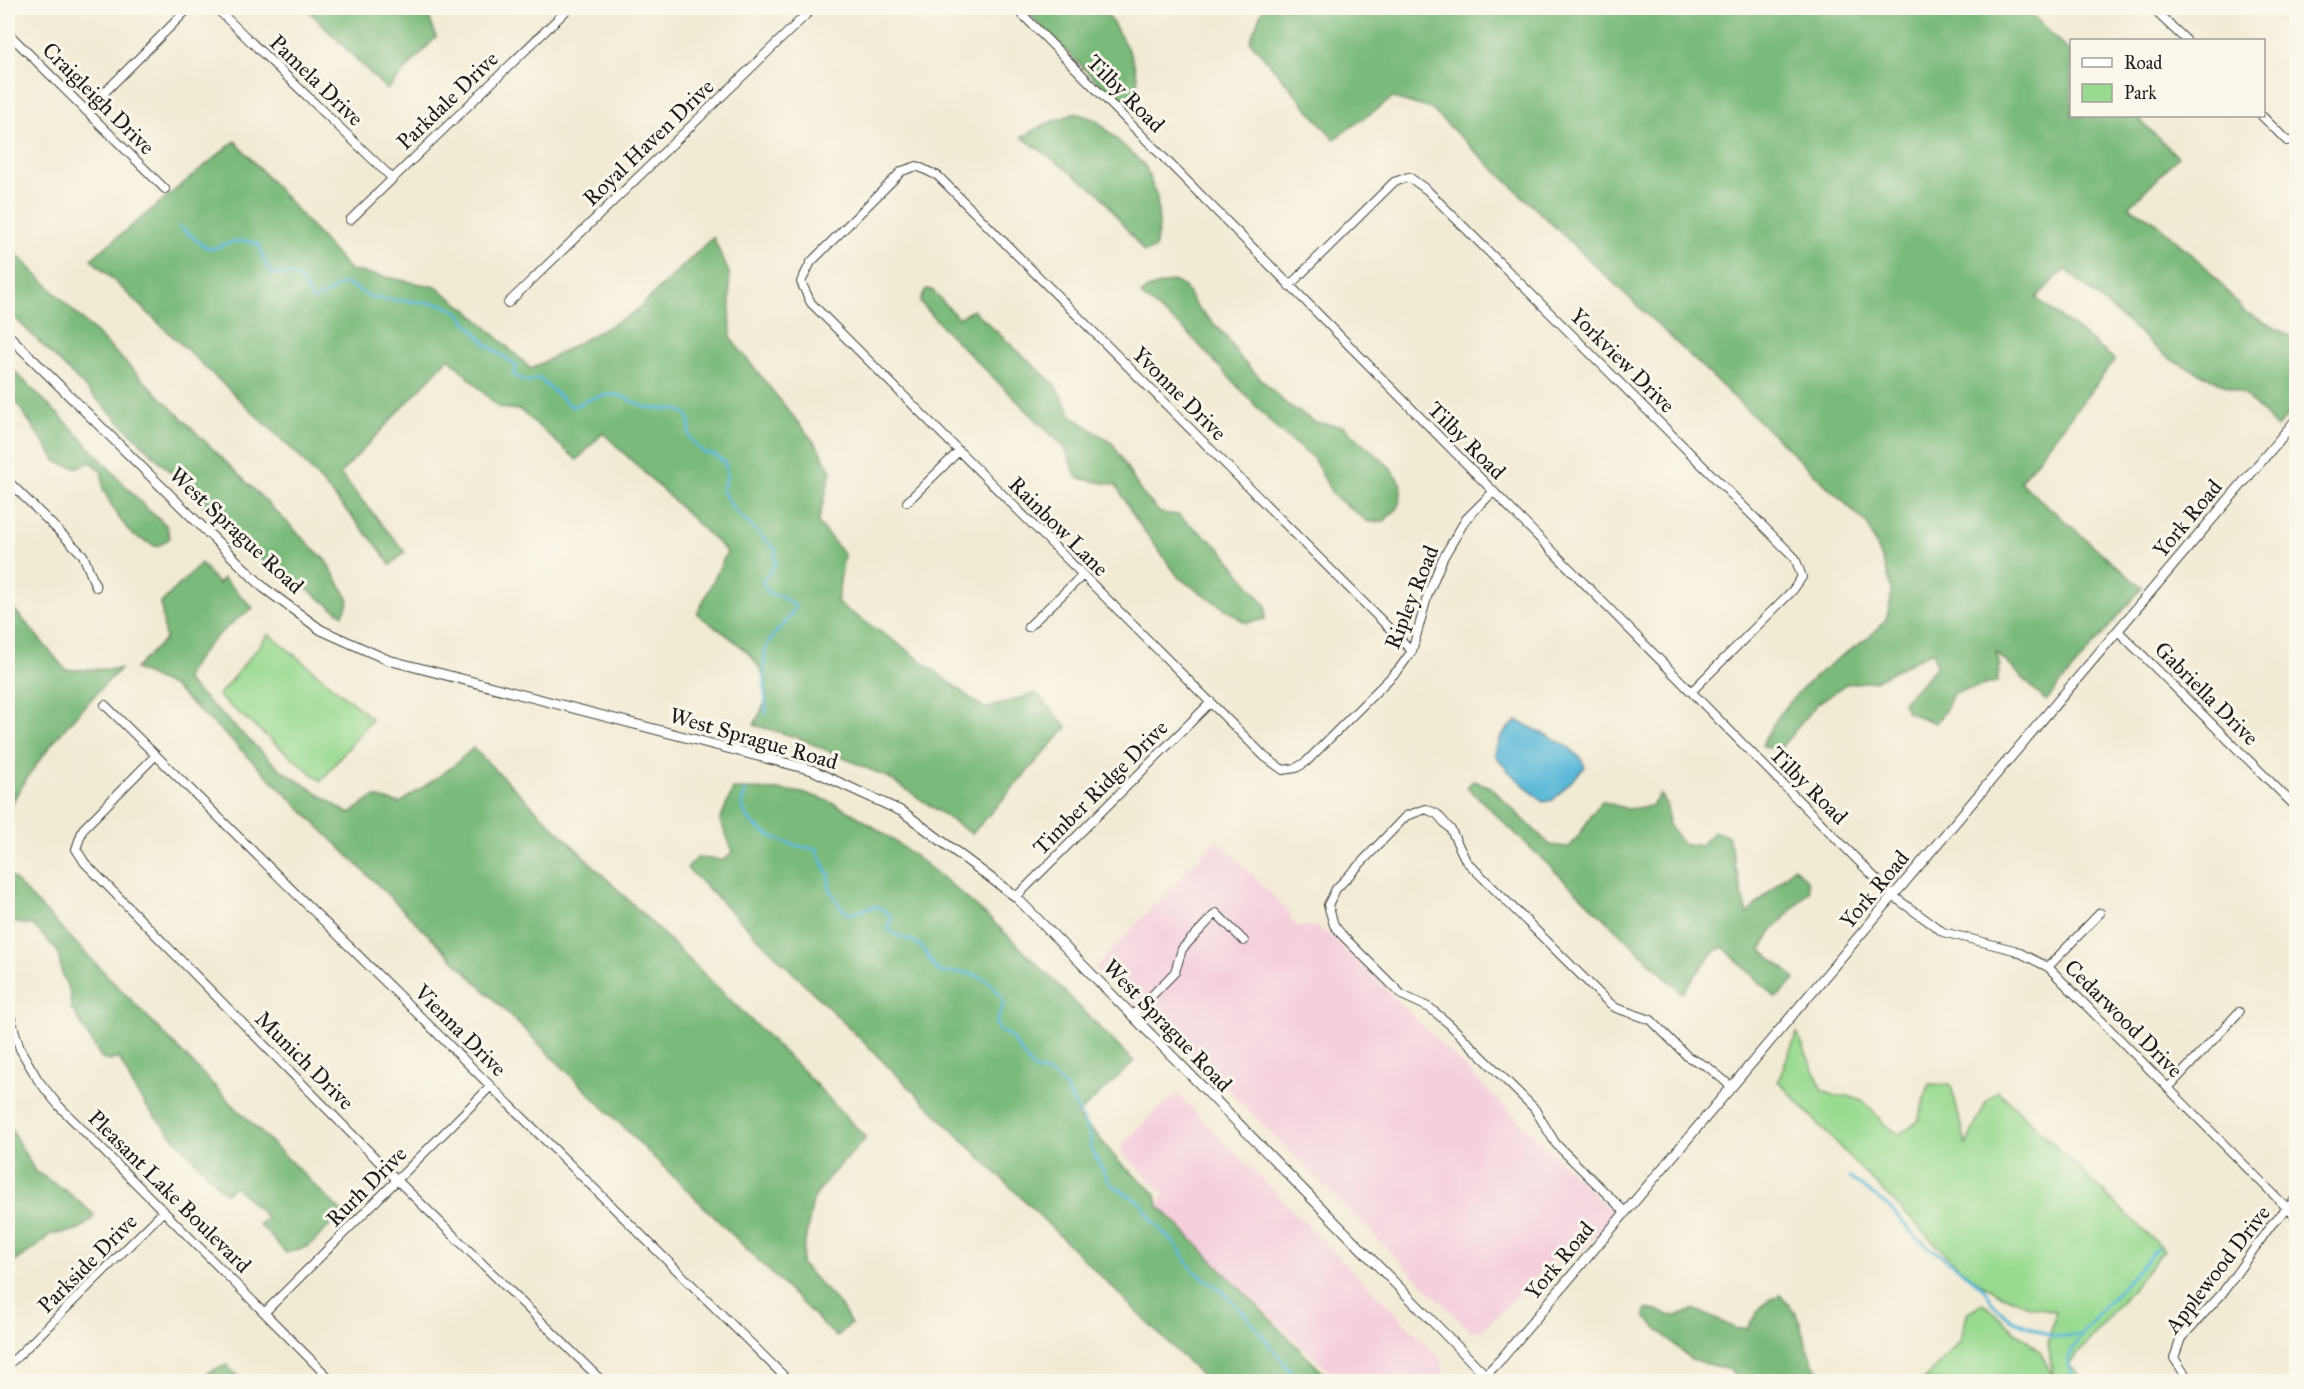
<svg xmlns="http://www.w3.org/2000/svg" width="2304" height="1389" font-family="'IM FELL Great Primer',serif">
	<rect width="100%" height="100%" fill="#fbf7ec"/>
	<filter id="ink" filterUnits="userSpaceOnUse"><feTurbulence type="fractalNoise" baseFrequency=".0167" numOctaves="2"/><feDisplacementMap in="SourceGraphic" scale="12" xChannelSelector="R" yChannelSelector="G"/><feConvolveMatrix kernelMatrix="1 2 1 2 8 2 1 2 1" color-interpolation-filters="sRGB"/></filter>
	<filter id="wash" filterUnits="userSpaceOnUse"><feTurbulence type="fractalNoise" baseFrequency=".008" numOctaves="4" result="noise"/><feDisplacementMap in="SourceGraphic" scale="24" xChannelSelector="R" yChannelSelector="G"/><feGaussianBlur stdDeviation="1.35" result="paint"/><feColorMatrix in="noise" values="0 0 0 0 0 0 0 0 0 0 0 0 0 0 0 0 0 1.4 0 .05"/><feComposite in="paint" operator="in"/></filter>
	<g filter="url(#wash)">
		<rect width="100%" height="100%" fill="#f2ebd4"/>
		<path fill="#f4cfdc" d="M1217,839L1287,910L1295,926H1314L1330,935L1615,1215L1582,1252L1564,1248L1483,1330L1470,1331L1184,1046L1095,968Z
			M1177,1094L1442,1360L1444,1381H1339L1242,1290L1158,1205L1165,1194L1123,1153V1144L1157,1109Z"/>
		<path fill="#99da90" stroke="#5a7b56" stroke-width="1.5" d="M269,634L372,719L321,781L218,696Z
			M1797,1033L1823,1091L1835,1096H1848L1865,1102L1884,1124L1899,1134L1918,1121L1929,1084L1951,1085L1966,1145L1986,1102L1998,1091L2164,1250L2069,1365L2085,1381H1923L1960,1341L1968,1312L1983,1303L2040,1352L2053,1377L2048,1343L2056,1311L2029,1306L2000,1294L1981,1284L1958,1266L1853,1161L1778,1081Z"/>
		<path fill="#7aba7a" stroke="#4b6b4b" stroke-width="1.5" d="M306,8H426L436,37L387,90Z
			M1023,8H1084L1109,16L1132,57L1138,79L1126,110Z
			M1263,8H2025L2071,53L2072,116H2136L2178,157L2129,207L2153,220L2208,269L2245,312L2296,339V405L2277,428L2244,394L2168,358L2065,269L2036,298L2115,360L2020,482L2142,588L2046,701L1996,652L2000,666L1997,682L1953,693L1948,706L1936,723L1907,712L1903,702L1936,667L1933,651L1874,681L1846,684L1817,704L1778,751L1762,745C1778,709 1806,682 1837,659C1853,647 1871,638 1884,622C1888,616 1892,598 1891,591C1889,568 1875,546 1868,525L1431,109L1393,98L1334,139L1250,41Z
			M1076,113L1096,120L1145,166L1157,197L1159,226L1155,249L1144,252L1099,193L1022,137L1046,124Z
			M235,141L350,270L436,287L469,311L531,369L635,312L713,237L729,273L731,339L817,446L831,471L818,523L844,554L837,603L903,647L985,709L1036,693L1067,727L972,834L889,778L799,738L754,725C757,718 764,708 765,700C773,658 724,635 697,614L727,552L603,433L577,460L520,410L499,408L449,358L340,474L405,552L390,565L379,548L297,454L91,259Z
			M8,246L326,561L349,600L343,615L283,572L256,557L8,311Z
			M1173,281L1185,287L1195,305L1227,337L1239,357L1285,403L1316,423L1343,426L1391,468L1401,485V495L1398,508L1384,521L1368,522L1333,495L1313,458L1279,431L1187,332L1141,295L1147,289Z
			M926,289L932,290L958,318L973,310L1054,384L1073,417L1113,444L1141,492L1160,513L1178,515L1220,548L1266,606L1265,619L1246,623L1179,578L1135,518L1116,485L1077,478L1065,448L946,331L920,302Z
			M8,365L69,425L145,507L166,525L170,538L157,547L132,535L117,515L103,489L102,472L91,462L76,468L57,462L18,405L8,395Z
			M201,563L218,584L223,578L253,608C225,627 199,649 185,680L280,769L349,814L374,797L400,803L452,767L473,748L803,1071L866,1138L828,1178L813,1200L801,1264L840,1305L851,1324L836,1337L229,738L172,686L135,669L165,639L161,603Z
			M8,602L66,670L120,669C78,712 36,757 8,810Z
			M1473,781L1489,786L1550,845L1569,847C1583,833 1589,816 1602,801L1627,809L1652,806L1660,794L1667,806L1669,825L1682,843L1700,846L1714,831L1728,836L1747,914L1794,867L1807,880L1809,891L1771,932L1761,949C1772,962 1787,967 1795,980L1776,998L1723,947L1711,955L1682,993L1467,787Z
			M733,789C759,790 789,788 814,796C841,804 867,822 890,838C981,901 1056,984 1134,1062L1076,1116L1097,1135L1119,1162L1156,1194L1158,1205L1331,1381H1207L687,868L697,858L724,860L733,851L720,820Z
			M8,873L228,1100L343,1213L309,1246L286,1253L259,1224L267,1218L235,1186L225,1193L150,1111L136,1092L119,1058L109,1061L102,1059L71,1007L70,992L62,974L58,952L33,925L16,923L8,916Z
			M8,1124L35,1171L69,1193L94,1215C84,1232 67,1233 50,1234L36,1248L8,1265Z
			M1780,1295L1797,1314L1812,1363L1828,1381H1736L1731,1370L1691,1360L1645,1317L1646,1309C1668,1310 1670,1324 1694,1309L1737,1329L1748,1328C1756,1312 1763,1301 1780,1295Z
			M226,1365L244,1381H201L209,1372Z"/>
		<path fill="#5bb9d9" stroke="#3c6a7a" stroke-width="1.5" d="M1518,721C1539,733 1577,744 1585,767L1553,800L1543,802L1507,770L1495,755C1497,740 1504,729 1518,721Z"/>
		<g fill="none" stroke-linecap="round" stroke-linejoin="round">
			<path stroke="#5bb9d9" stroke-width="3" d="M179,226L204,246L213,249C228,242 244,237 259,245L266,265L272,273C304,275 297,276 313,300C326,297 333,287 345,283L373,298L442,304L458,312L487,345L517,366L513,375L529,382L538,378L572,407C586,401 605,391 621,396C632,400 639,407 651,408C667,411 671,405 687,414L690,422L689,437L704,453L715,455L725,463L727,476L722,490L734,510L775,549L776,562L762,583L769,593L781,596L795,606C791,623 771,632 766,648C762,660 766,699 766,714
				M746,790C745,793 742,800 742,803C745,833 794,847 818,849V854L829,874V886L841,908L850,914C869,910 875,898 892,918L887,928C897,940 914,937 924,950C931,959 930,964 941,973C971,970 991,975 1004,1003L996,1024L999,1030L1010,1036L1033,1069L1052,1075L1066,1088L1085,1124L1091,1139L1090,1147L1110,1183L1142,1204L1153,1222L1176,1245L1193,1270L1223,1292L1245,1314L1299,1382
				M1850,1178L1888,1206L1917,1238L1968,1275L1984,1289L1993,1304L2012,1320L2054,1337L2077,1335
				M2076,1382L2068,1365C2067,1339 2139,1270 2158,1248"/>
		</g>
	</g>
	<g filter="url(#ink)">
		<g fill="none" stroke-linecap="round" stroke-linejoin="round">
			<defs>
				<path id="minor" d="M216,8L392,178
					M1016,8L1893,896L1943,932L2014,950L2048,967L2296,1217
					M2152,8L2186,40
					M8,33L165,189
					M86,111L189,8
					M2262,116L2287,141H2296
					M350,220L569,8
					M1289,286L1394,182L1409,177L1427,190L1795,558L1802,577L1793,590L1692,691
					M508,303L813,8
					M8,481L83,555L96,587
					M907,502L959,451
					M1028,627L1083,575
					M2118,631L2296,807
					M1412,651L938,176L917,166L902,171L811,262L801,282L811,303L1265,757L1283,770L1296,768L1306,762L1399,669L1412,651L1428,594L1443,558L1466,519L1493,492
					M105,705L790,1382
					M156,755L83,829L76,849L85,863L397,1180L603,1382
					M1016,897L1211,702
					M2048,967L2100,913
					M8,1009L20,1049L38,1080L58,1105L333,1382
					M1132,1016L1175,972L1182,949L1216,913L1244,941
					M2169,1087L2239,1012
					M1625,1212L1556,1144L1534,1108L1449,1024L1430,1008L1402,995L1342,935L1334,925L1328,905L1336,889L1406,816L1426,809L1437,814L1451,830L1466,861L1607,1001L1616,1008L1651,1020L1688,1057L1708,1067L1732,1087
					M265,1312L491,1086
					M8,1364L16,1358L164,1211
					M2190,1382L2174,1358L2181,1338L2221,1295L2271,1225L2296,1199"/>
				<path id="tertiary" d="M8,335L264,588L321,630L388,660L812,770L903,812L1016,897L1492,1382
					M1479,1382L1502,1358L2296,420"/>
			</defs>
			<use href="#minor" stroke="#3c3b38" stroke-width="10"/>
			<use href="#tertiary" stroke="#3c3b38" stroke-width="11"/>
			<use href="#minor" stroke="#fff" stroke-width="8"/>
			<use href="#tertiary" stroke="#fff" stroke-width="9"/>
		</g>
	</g>
	<g text-anchor="middle" stroke-width="6" stroke-linejoin="round" paint-order="stroke">
		<g font-size="22" fill="#1c1c1c" stroke="#fbf7ec">
			<text transform="translate(317 80) rotate(44)" y="8">Pamela Drive</text>
			<text transform="translate(1126 93) rotate(45)" y="8">Tilby Road</text>
			<text transform="translate(99 98) rotate(45)" y="8">Craigleigh Drive</text>
			<text transform="translate(447 100) rotate(-44)" y="8">Parkdale Drive</text>
			<text transform="translate(648 142) rotate(-44)" y="8">Royal Haven Drive</text>
			<text transform="translate(1623 360) rotate(45)" y="8">Yorkview Drive</text>
			<text transform="translate(1180 393) rotate(45)" y="8">Yvonne Drive</text>
			<text transform="translate(1467 440) rotate(45)" y="8">Tilby Road</text>
			<text transform="translate(2187 518) rotate(-50)" y="8">York Road</text>
			<text transform="translate(1059 526) rotate(45)" y="8">Rainbow Lane</text>
			<text transform="translate(237 530) rotate(43)" y="8">West Sprague Road</text>
			<text transform="translate(1411 597) rotate(-68)" y="8">Ripley Road</text>
			<text transform="translate(2207 693) rotate(45)" y="8">Gabriella Drive</text>
			<text transform="translate(754 738) rotate(16)" y="8">West Sprague Road</text>
			<text transform="translate(1809 785) rotate(45)" y="8">Tilby Road</text>
			<text transform="translate(1100 787) rotate(-45)" y="8">Timber Ridge Drive</text>
			<text transform="translate(1874 889) rotate(-50)" y="8">York Road</text>
			<text transform="translate(2124 1018) rotate(45)" y="8">Cedarwood Drive</text>
			<text transform="translate(1168 1025) rotate(46)" y="8">West Sprague Road</text>
			<text transform="translate(461 1030) rotate(45)" y="8">Vienna Drive</text>
			<text transform="translate(305 1060) rotate(45)" y="8">Munich Drive</text>
			<text transform="translate(366 1186) rotate(-45)" y="8">Rurh Drive</text>
			<text transform="translate(170 1191) rotate(45)" y="8">Pleasant Lake Boulevard</text>
			<text transform="translate(1559 1260) rotate(-50)" y="8">York Road</text>
			<text transform="translate(87 1263) rotate(-45)" y="8">Parkside Drive</text>
			<text transform="translate(2217 1269) rotate(-52)" y="8">Applewood Drive</text>
		</g>
	</g>
	<rect width="2304" height="1389" fill="none" stroke="#fbf7ec" stroke-width="30"/>
	<rect x="2070" y="39" width="195" height="78" fill="#fbf7ec" stroke="#a29f99" stroke-width="1.5"/>
	<rect x="2082" y="58" width="30" height="9" fill="#ffffff" stroke="#a29f99" stroke-width="1.5"/>
	<text x="2124" y="69" font-size="18" fill="#1c1c1c">Road</text>
	<rect x="2082" y="84" width="30" height="18" fill="#99da90" stroke="#a29f99" stroke-width="1.5"/>
	<text x="2124" y="99" font-size="18" fill="#1c1c1c">Park</text>
</svg>
